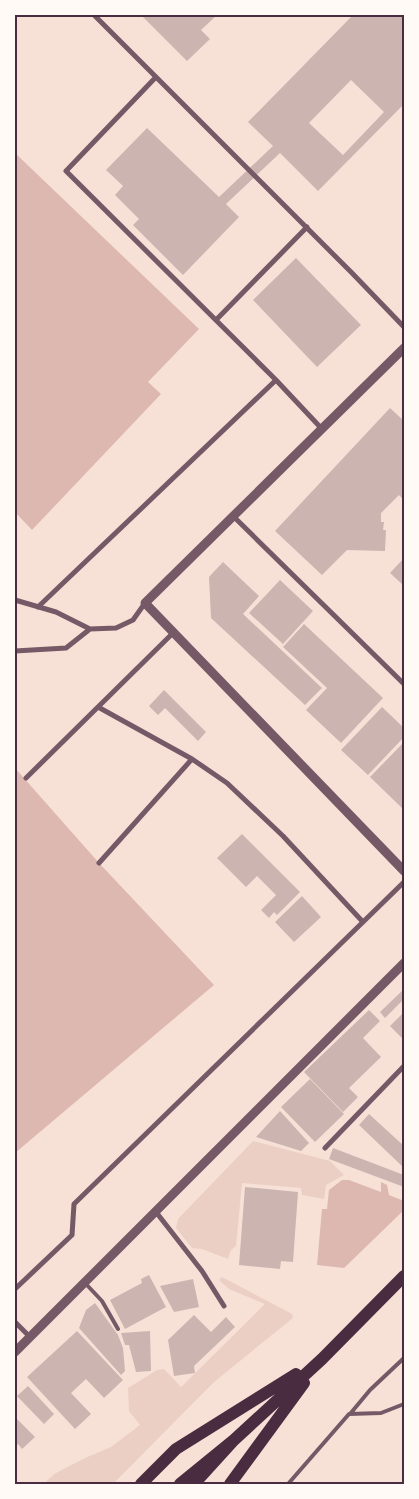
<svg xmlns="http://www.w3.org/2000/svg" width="419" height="1499" font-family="'Noto Serif',serif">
	<rect width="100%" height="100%" fill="#f7e1d7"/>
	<path fill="#ebcfc5" d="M253,1141L330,1161L344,1175L326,1185L324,1199L302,1195L301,1188L242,1183L236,1246L231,1250L228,1259L202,1249L192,1248L176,1228L178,1219Z
		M222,1277L292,1314L293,1318L214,1382L113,1484H43L56,1473L85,1458L111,1447L140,1425L129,1411L128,1388L157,1370L164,1369L181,1387L265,1304L229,1289L219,1280Z"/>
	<path fill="#dcb8b0" d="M15,153L199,329L148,382L161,394L32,530L15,512Z
		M15,768L99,863L214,985L15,1153Z
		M342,1180H349L381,1192V1182L387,1185L389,1195L404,1201V1210L344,1268L317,1265L322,1209H327L329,1190Z"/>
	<path fill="#ccb4b1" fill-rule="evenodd" d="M141,15H217L201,30L210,39L187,61Z
		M353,15H404V104L318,191L280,153L226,204L239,217L183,275L133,225L139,219L115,195L123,186L106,170L147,128L219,197L273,146L248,122ZM351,80L384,112L343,155L309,123Z
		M296,258L361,325L317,367L253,300Z
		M390,408L404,421V500L399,495L381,513V522H384L383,530H386L385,551L347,550L322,575L275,531Z
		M404,558V586L390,573Z
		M223,562L259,596L243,614L322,688L305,705L211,618L209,577Z
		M280,580L313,611L283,644L249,613Z
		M304,624L383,698L341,743L306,710L327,688L283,647Z
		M164,690L206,732L198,741L165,708L158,715L149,706Z
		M382,707L404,728V737L368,775L341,750Z
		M404,742V810L370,777Z
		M242,834L300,892L277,915L274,912L269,918L261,910L276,895L257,876L246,887L217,858Z
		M302,896L321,917L294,942L275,922Z
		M404,989V999L385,1018L380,1012Z
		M369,1010L380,1021L363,1038L381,1057L349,1088L358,1097L343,1112L304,1072Z
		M404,1012V1040L390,1026Z
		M310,1079L344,1114L315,1142L281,1107Z
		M280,1111L309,1143L301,1151L256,1137Z
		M369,1114L404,1146V1168L359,1125Z
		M333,1148L404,1175V1187L329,1159Z
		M245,1187L298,1192L293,1262L281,1261L280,1269L239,1265Z
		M149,1275L166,1307L125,1329L110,1300L142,1283L141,1279Z
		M193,1279L199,1307L174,1312L160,1286Z
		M95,1303L118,1335L123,1348L125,1371L121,1375L79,1328L86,1310Z
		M194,1315L211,1332L226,1317L235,1327L194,1366L195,1373L174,1376L168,1340Z
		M77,1331L123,1380L104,1398L86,1379L71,1393L91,1414L75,1429L27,1377Z
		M150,1331L151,1371L136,1372L129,1345H125L121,1333Z
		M28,1386L54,1414L44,1424L17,1396Z
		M15,1417L35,1437L22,1449L18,1444L15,1447Z"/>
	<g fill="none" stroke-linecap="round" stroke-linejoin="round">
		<path stroke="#755966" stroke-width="4" d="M85,1283L102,1301L118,1329
			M350,1414L370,1390L404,1358
			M288,1484L349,1414L381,1413L404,1404"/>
		<path stroke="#755966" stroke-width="5" d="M94,15L352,273L404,327
			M156,77L66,171L276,380L322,429
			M216,320L307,227
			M233,516L404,684
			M15,600L56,612L90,629L116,628L133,620L145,603
			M38,607L276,380
			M15,651L66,648L90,629
			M98,707L192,759L227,783L283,836L363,922
			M26,778L173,633
			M99,863L192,759
			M325,1148L404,1066
			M156,1212L202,1271L224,1306
			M15,1289L72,1235L74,1204L404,882
			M15,1322L30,1337"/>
		<path stroke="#755966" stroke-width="9" d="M404,348L145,603L404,871
			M15,1352L404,963"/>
		<path stroke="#4a2c40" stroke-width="12" d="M234,1440L322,1359L404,1276
			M141,1484L176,1449L296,1374
			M180,1484L234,1440L194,1484
			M230,1484L304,1383"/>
	</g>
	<rect width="419" height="1499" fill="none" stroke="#fffaf5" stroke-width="32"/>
	<rect x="16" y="16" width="387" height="1467" fill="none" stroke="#4a2c40" stroke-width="2"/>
</svg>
